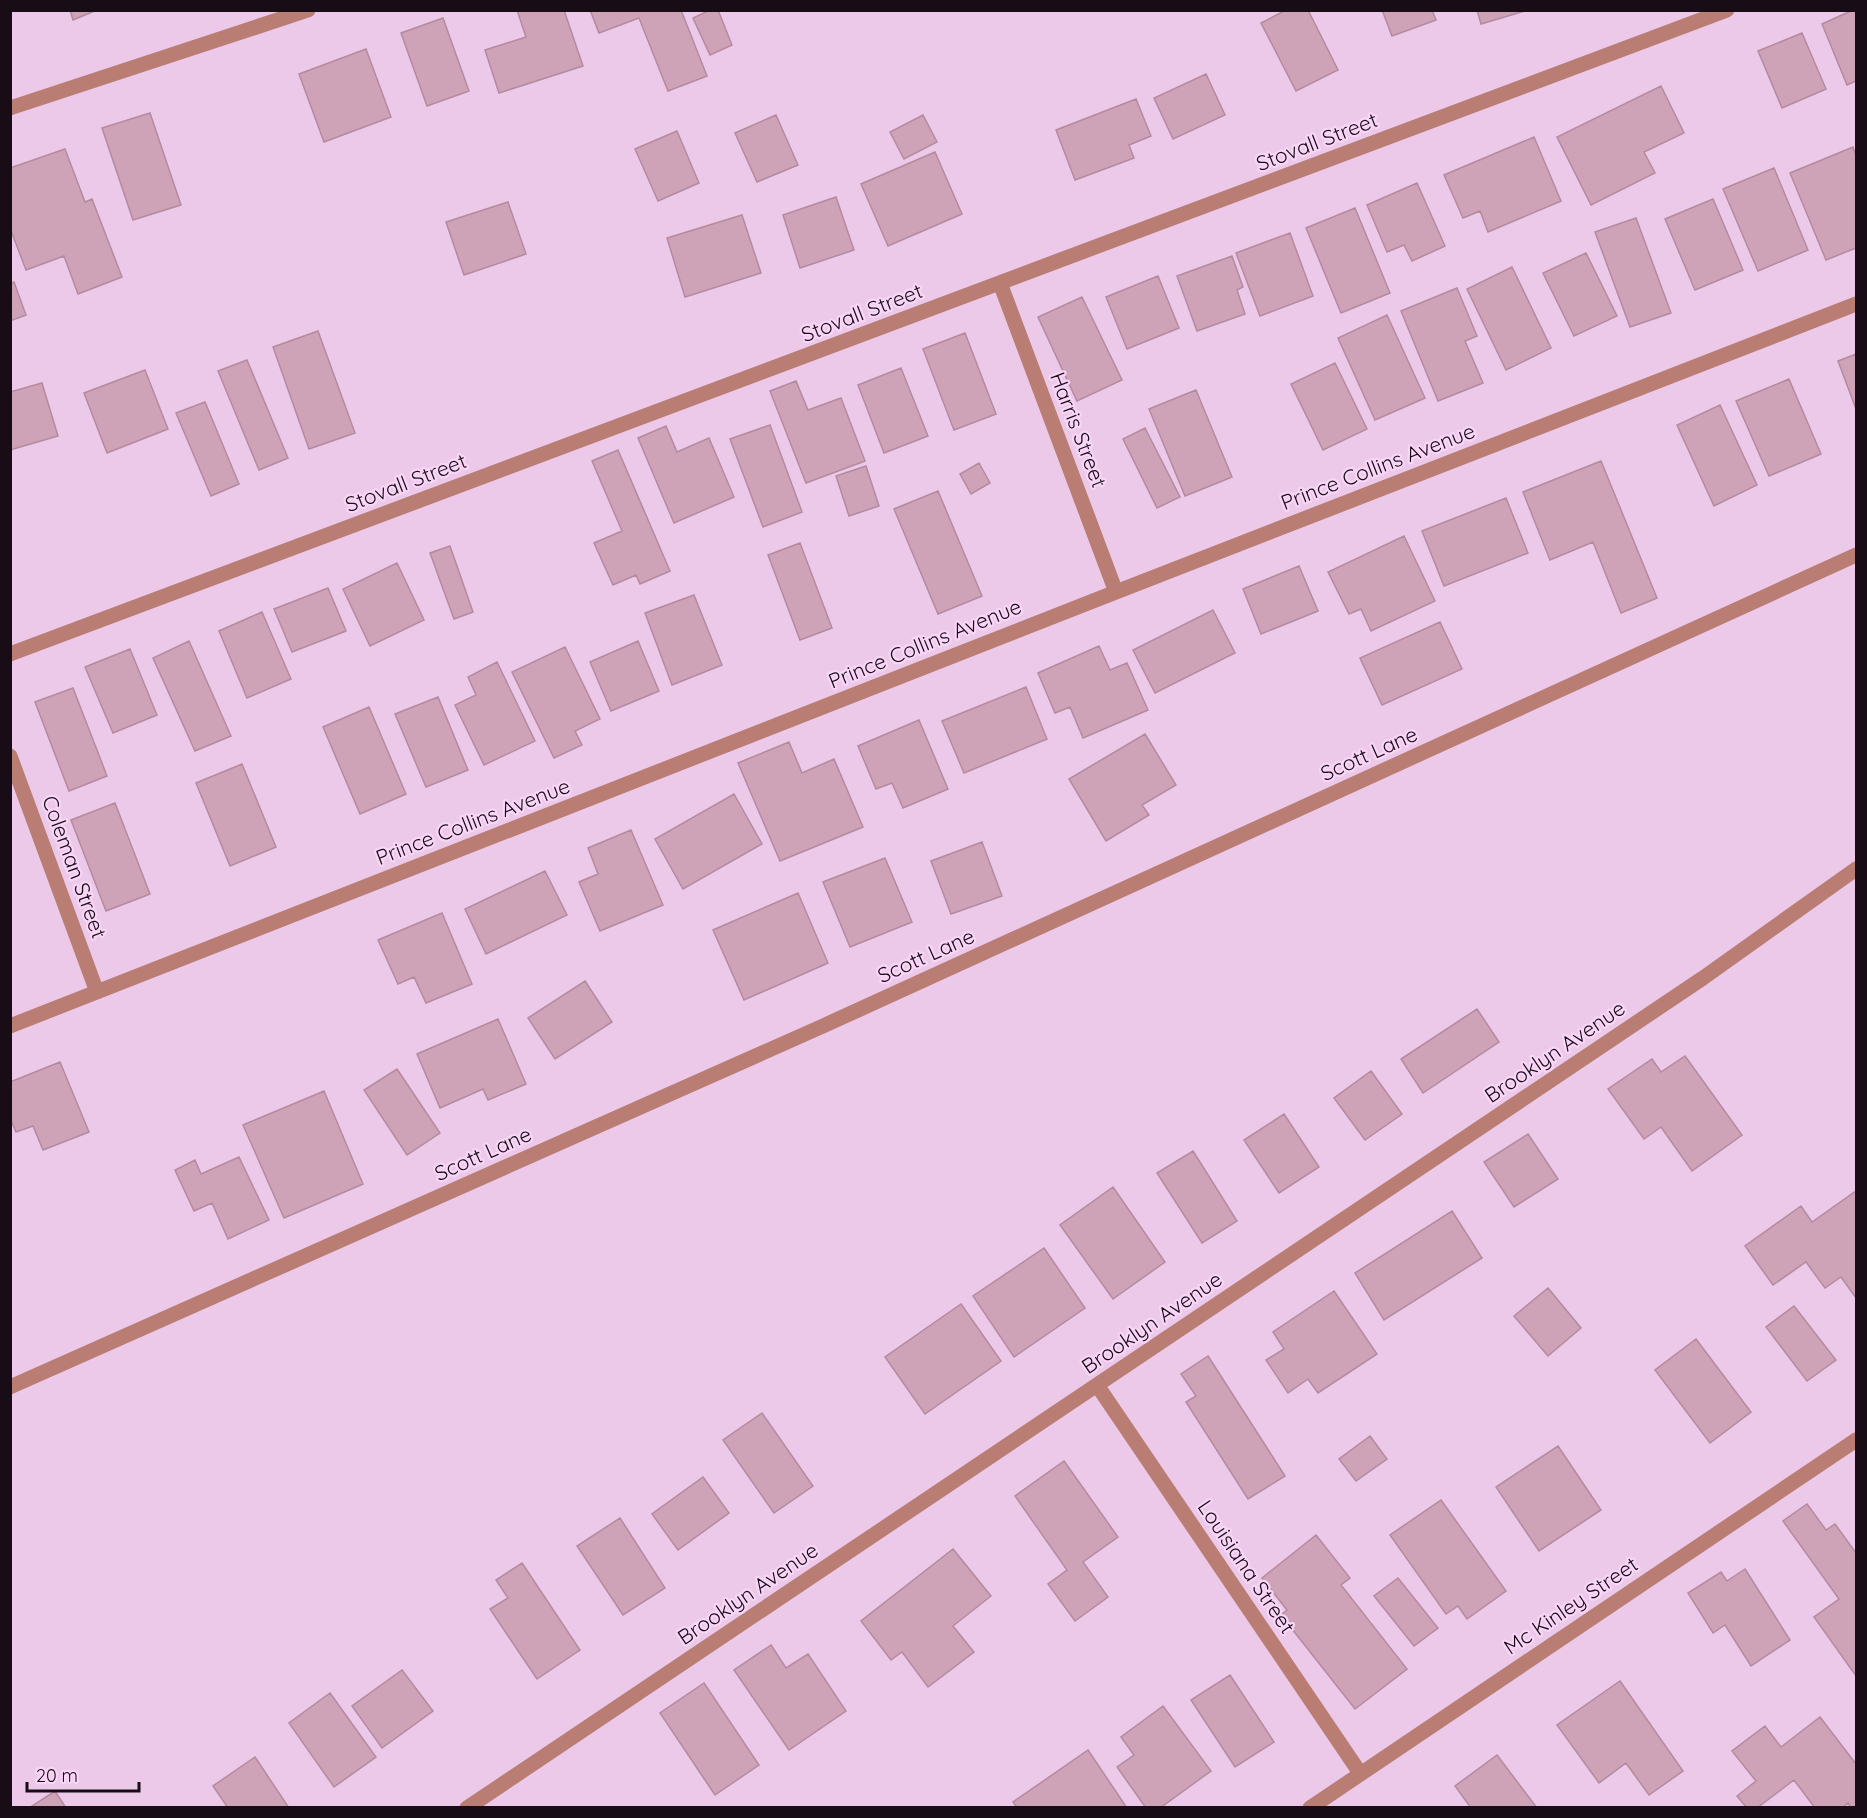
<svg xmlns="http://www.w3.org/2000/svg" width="1867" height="1818" font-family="Quicksand,sans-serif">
	<rect width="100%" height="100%" fill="#ecc9e9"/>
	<path fill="#cea3b8" stroke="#b48a9f" stroke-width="1.5" d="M70,10H97L73,20Z
		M517,10H564L583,66L499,93L485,50L526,37Z
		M590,10H681L707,76L668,91L639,18L599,33Z
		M710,10H718L732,45L710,55L693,18Z
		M1286,10H1308L1338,70L1296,91L1261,23Z
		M1382,10H1432L1436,20L1392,36Z
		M1477,10H1525V11L1481,24Z
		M1853,10H1856V81L1847,85L1822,24Z
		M443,18L469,91L427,106L401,33Z
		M1802,33L1826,89L1782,108L1758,51Z
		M366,49L391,117L324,142L299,74Z
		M1206,74L1225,115L1173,139L1154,98Z
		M1661,86L1684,133L1644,152L1655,173L1591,205L1557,137Z
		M1136,99L1151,136L1129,145L1134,158L1075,180L1056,130Z
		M150,113L181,205L133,220L102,128Z
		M776,115L798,165L757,182L735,133Z
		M923,115L937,142L904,159L890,132Z
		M677,131L699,183L658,201L635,149Z
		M1534,137L1561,201L1488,232L1480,211L1463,218L1444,175Z
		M1853,147L1856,156V248L1826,260L1790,173Z
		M65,149L85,202L92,199L122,277L78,294L64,256L26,270L10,228V168Z
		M935,152L962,214L888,246L861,184Z
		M1774,168L1808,250L1758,271L1723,189Z
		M1417,183L1445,246L1412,261L1404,245L1387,252L1367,205Z
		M836,197L854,250L800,268L783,215Z
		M1713,199L1743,270L1695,290L1665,219Z
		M508,202L526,254L464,275L446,222Z
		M1355,208L1390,293L1341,313L1306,228Z
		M742,215L761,273L685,297L667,238Z
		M1636,218L1671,313L1630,327L1595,232Z
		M1290,233L1313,296L1260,316L1236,253Z
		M1586,253L1617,316L1574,336L1543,273Z
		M1232,256L1243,287L1237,290L1245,314L1197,331L1177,276Z
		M1512,267L1551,348L1506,370L1467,289Z
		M1158,276L1179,328L1127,349L1106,297Z
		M14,282L26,315L10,321V284Z
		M1457,288L1477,336L1465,341L1483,383L1438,401L1401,311Z
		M1082,297L1122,380L1077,401L1038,317Z
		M1387,315L1425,398L1375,420L1338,338Z
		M318,331L355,433L309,449L273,347Z
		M965,333L996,414L954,430L923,349Z
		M1856,354V409L1838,361Z
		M247,360L288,458L259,470L218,371Z
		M1335,363L1367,429L1323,450L1291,384Z
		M901,368L928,436L884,453L858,385Z
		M145,370L168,429L107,453L84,393Z
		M1789,379L1821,454L1769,476L1736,401Z
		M796,381L808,410L841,398L865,461L806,483L770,391Z
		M42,383L58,436L10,450V392Z
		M1196,390L1232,477L1185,496L1149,409Z
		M205,402L239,484L211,496L176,413Z
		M1720,405L1757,485L1714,506L1677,425Z
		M770,425L802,512L763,527L730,439Z
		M666,426L677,452L709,438L734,497L674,523L638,438Z
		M1145,428L1180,497L1157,508L1123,439Z
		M618,450L670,571L640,584L636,575L613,585L594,543L622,531L592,461Z
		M1601,461L1657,598L1621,613L1593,542L1550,560L1523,492Z
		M979,463L990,483L971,494L960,474Z
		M866,466L879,506L849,516L836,476Z
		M938,491L982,596L938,614L894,509Z
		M1506,498L1528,553L1444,586L1422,531Z
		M1404,536L1435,601L1371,631L1361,609L1349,614L1328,572Z
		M800,543L832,628L800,640L768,555Z
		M450,546L473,612L454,619L430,553Z
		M397,563L424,620L370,646L343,589Z
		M1299,566L1318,611L1261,634L1243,589Z
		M328,588L346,631L292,652L274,609Z
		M694,595L722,665L672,685L645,613Z
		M1213,610L1235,653L1155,693L1133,650Z
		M262,612L291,679L247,698L219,631Z
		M1440,622L1462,669L1382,705L1360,658Z
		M189,641L231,736L195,751L153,658Z
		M638,641L659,691L611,711L590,662Z
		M1099,646L1110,670L1127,663L1148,710L1083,738L1070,707L1055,713L1038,673Z
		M565,647L600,719L575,731L582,745L554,758L512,672Z
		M130,649L157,715L113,733L85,667Z
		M497,662L535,741L484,765L455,705L476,695L468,677Z
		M1026,687L1047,739L964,773L942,721Z
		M73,688L107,776L69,791L35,702Z
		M438,697L468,770L426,787L395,714Z
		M369,707L406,794L360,814L323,727Z
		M919,720L948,789L903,808L892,783L876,789L858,746Z
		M1145,734L1176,785L1142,805L1149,815L1106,841L1069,779Z
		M789,742L802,773L834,759L863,827L780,861L738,763Z
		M242,764L276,847L230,866L196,783Z
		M734,794L762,844L683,889L655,839Z
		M115,803L150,894L106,911L71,820Z
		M631,830L663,905L600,931L579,882L598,874L588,848Z
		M982,842L1002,896L951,914L931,861Z
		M885,858L912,922L850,947L823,882Z
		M545,871L567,915L486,954L465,909Z
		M798,893L828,963L744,1000L713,930Z
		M442,913L472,984L426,1003L414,977L398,984L378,940Z
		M585,981L612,1022L555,1059L528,1018Z
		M1477,1009L1499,1042L1423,1093L1401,1059Z
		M498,1019L526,1084L488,1100L483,1089L440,1108L417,1054Z
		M1685,1056L1742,1135L1692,1171L1661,1127L1644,1139L1608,1089L1652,1059L1661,1072Z
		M60,1062L89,1132L43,1150L33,1126L16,1132L10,1118V1082Z
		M397,1069L440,1133L407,1155L364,1090Z
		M1371,1071L1402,1114L1365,1140L1334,1098Z
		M324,1091L363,1184L284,1218L243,1125Z
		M1284,1114L1319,1167L1279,1193L1244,1140Z
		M1528,1134L1558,1179L1514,1207L1484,1162Z
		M1193,1151L1237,1221L1202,1243L1157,1173Z
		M239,1157L269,1220L228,1239L212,1203L194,1211L175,1170L195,1160L201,1174Z
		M1113,1187L1165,1262L1113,1299L1060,1225Z
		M1856,1191V1298L1841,1277L1825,1288L1806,1262L1773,1285L1745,1246L1801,1206L1812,1222Z
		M1452,1211L1482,1258L1384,1320L1355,1273Z
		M1044,1248L1085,1308L1014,1357L973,1296Z
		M1548,1288L1581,1328L1548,1356L1514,1316Z
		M1334,1291L1377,1354L1318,1393L1308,1379L1288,1393L1266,1360L1284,1349L1273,1332Z
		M961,1304L1001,1361L925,1414L885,1357Z
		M1794,1306L1836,1360L1807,1381L1766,1327Z
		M1696,1339L1751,1412L1710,1443L1655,1370Z
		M1208,1356L1285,1476L1248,1499L1186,1402L1196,1396L1181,1374Z
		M762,1413L813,1486L774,1513L723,1440Z
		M1370,1436L1387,1459L1356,1481L1339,1459Z
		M1558,1446L1601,1510L1539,1551L1496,1487Z
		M1064,1461L1118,1537L1083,1562L1108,1597L1075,1621L1048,1584L1067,1570L1015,1496Z
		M703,1477L729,1513L678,1550L652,1514Z
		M1441,1500L1506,1591L1467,1619L1458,1606L1446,1614L1390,1535Z
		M1807,1504L1826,1530L1835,1524L1856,1553V1676L1814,1617L1839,1599L1783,1521Z
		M620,1518L665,1588L623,1615L577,1546Z
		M1316,1535L1350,1578L1341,1585L1407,1669L1355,1709L1281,1615L1287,1610L1262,1578Z
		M953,1549L991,1596L953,1626L974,1652L928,1687L902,1652L891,1660L861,1621Z
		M522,1563L580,1650L537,1679L490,1609L508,1598L496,1580Z
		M1745,1569L1790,1640L1751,1666L1725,1625L1713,1633L1688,1593L1721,1572L1727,1581Z
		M1398,1578L1438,1628L1414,1646L1374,1596Z
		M771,1645L786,1668L808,1654L846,1711L789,1750L734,1670Z
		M402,1670L433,1711L382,1748L352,1706Z
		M1230,1675L1274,1742L1235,1767L1191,1700Z
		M1620,1681L1683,1771L1649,1795L1626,1763L1599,1783L1557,1725Z
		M704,1683L759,1765L715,1795L660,1713Z
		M330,1693L376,1757L334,1787L289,1723Z
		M1163,1706L1211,1771L1160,1808H1146L1117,1767L1134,1755L1121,1737Z
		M1820,1717L1856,1764V1808H1851L1848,1803L1842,1808H1815L1794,1780L1757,1808H1747L1737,1796L1756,1781L1732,1751L1765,1726L1781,1747Z
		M1088,1750L1127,1808H1017L1013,1802Z
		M1497,1755L1537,1808H1471L1455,1786Z
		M255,1757L289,1808H228L213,1786Z
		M55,1791L66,1808H29Z"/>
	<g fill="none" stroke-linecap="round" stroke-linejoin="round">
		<path stroke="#b97d74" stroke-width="15" d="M10,108L308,10
			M1000,283L1116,592
			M10,654L1727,10
			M10,756L97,992
			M10,1026L1116,592L1856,304
			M1097,1385L1360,1773
			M10,1387L823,1026L1856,555
			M467,1808L1703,978L1856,869
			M1310,1808L1856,1440"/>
	</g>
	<g text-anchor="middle" stroke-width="4.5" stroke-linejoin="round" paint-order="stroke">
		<g font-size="21" fill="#180c17" stroke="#f9d6f7">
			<text transform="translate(1317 142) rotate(-21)" y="7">Stovall Street</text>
			<text transform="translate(862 313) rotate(-21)" y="7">Stovall Street</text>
			<text transform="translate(1078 430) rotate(69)" y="7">Harris Street</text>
			<text transform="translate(1378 467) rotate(-21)" y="7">Prince Collins Avenue</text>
			<text transform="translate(406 483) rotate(-21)" y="7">Stovall Street</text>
			<text transform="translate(925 644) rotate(-22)" y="7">Prince Collins Avenue</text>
			<text transform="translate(1369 754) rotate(-24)" y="7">Scott Lane</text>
			<text transform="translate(473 822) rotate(-21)" y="7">Prince Collins Avenue</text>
			<text transform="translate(74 867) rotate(70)" y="7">Coleman Street</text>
			<text transform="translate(926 956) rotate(-24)" y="7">Scott Lane</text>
			<text transform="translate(1555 1052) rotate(-34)" y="7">Brooklyn Avenue</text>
			<text transform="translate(483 1154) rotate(-24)" y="7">Scott Lane</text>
			<text transform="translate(1152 1323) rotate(-34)" y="7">Brooklyn Avenue</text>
			<text transform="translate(1246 1567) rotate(56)" y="7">Louisiana Street</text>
			<text transform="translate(748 1594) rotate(-34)" y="7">Brooklyn Avenue</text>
			<text transform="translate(1571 1606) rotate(-34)" y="7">Mc Kinley Street</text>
		</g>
	</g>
	<rect width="1867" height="1818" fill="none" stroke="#180c17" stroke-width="24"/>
	<path d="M27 1782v9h112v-9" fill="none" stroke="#180c17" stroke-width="3"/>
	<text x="36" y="1782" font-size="18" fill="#180c17" stroke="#f9d6f7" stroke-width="4.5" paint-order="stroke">20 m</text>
</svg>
